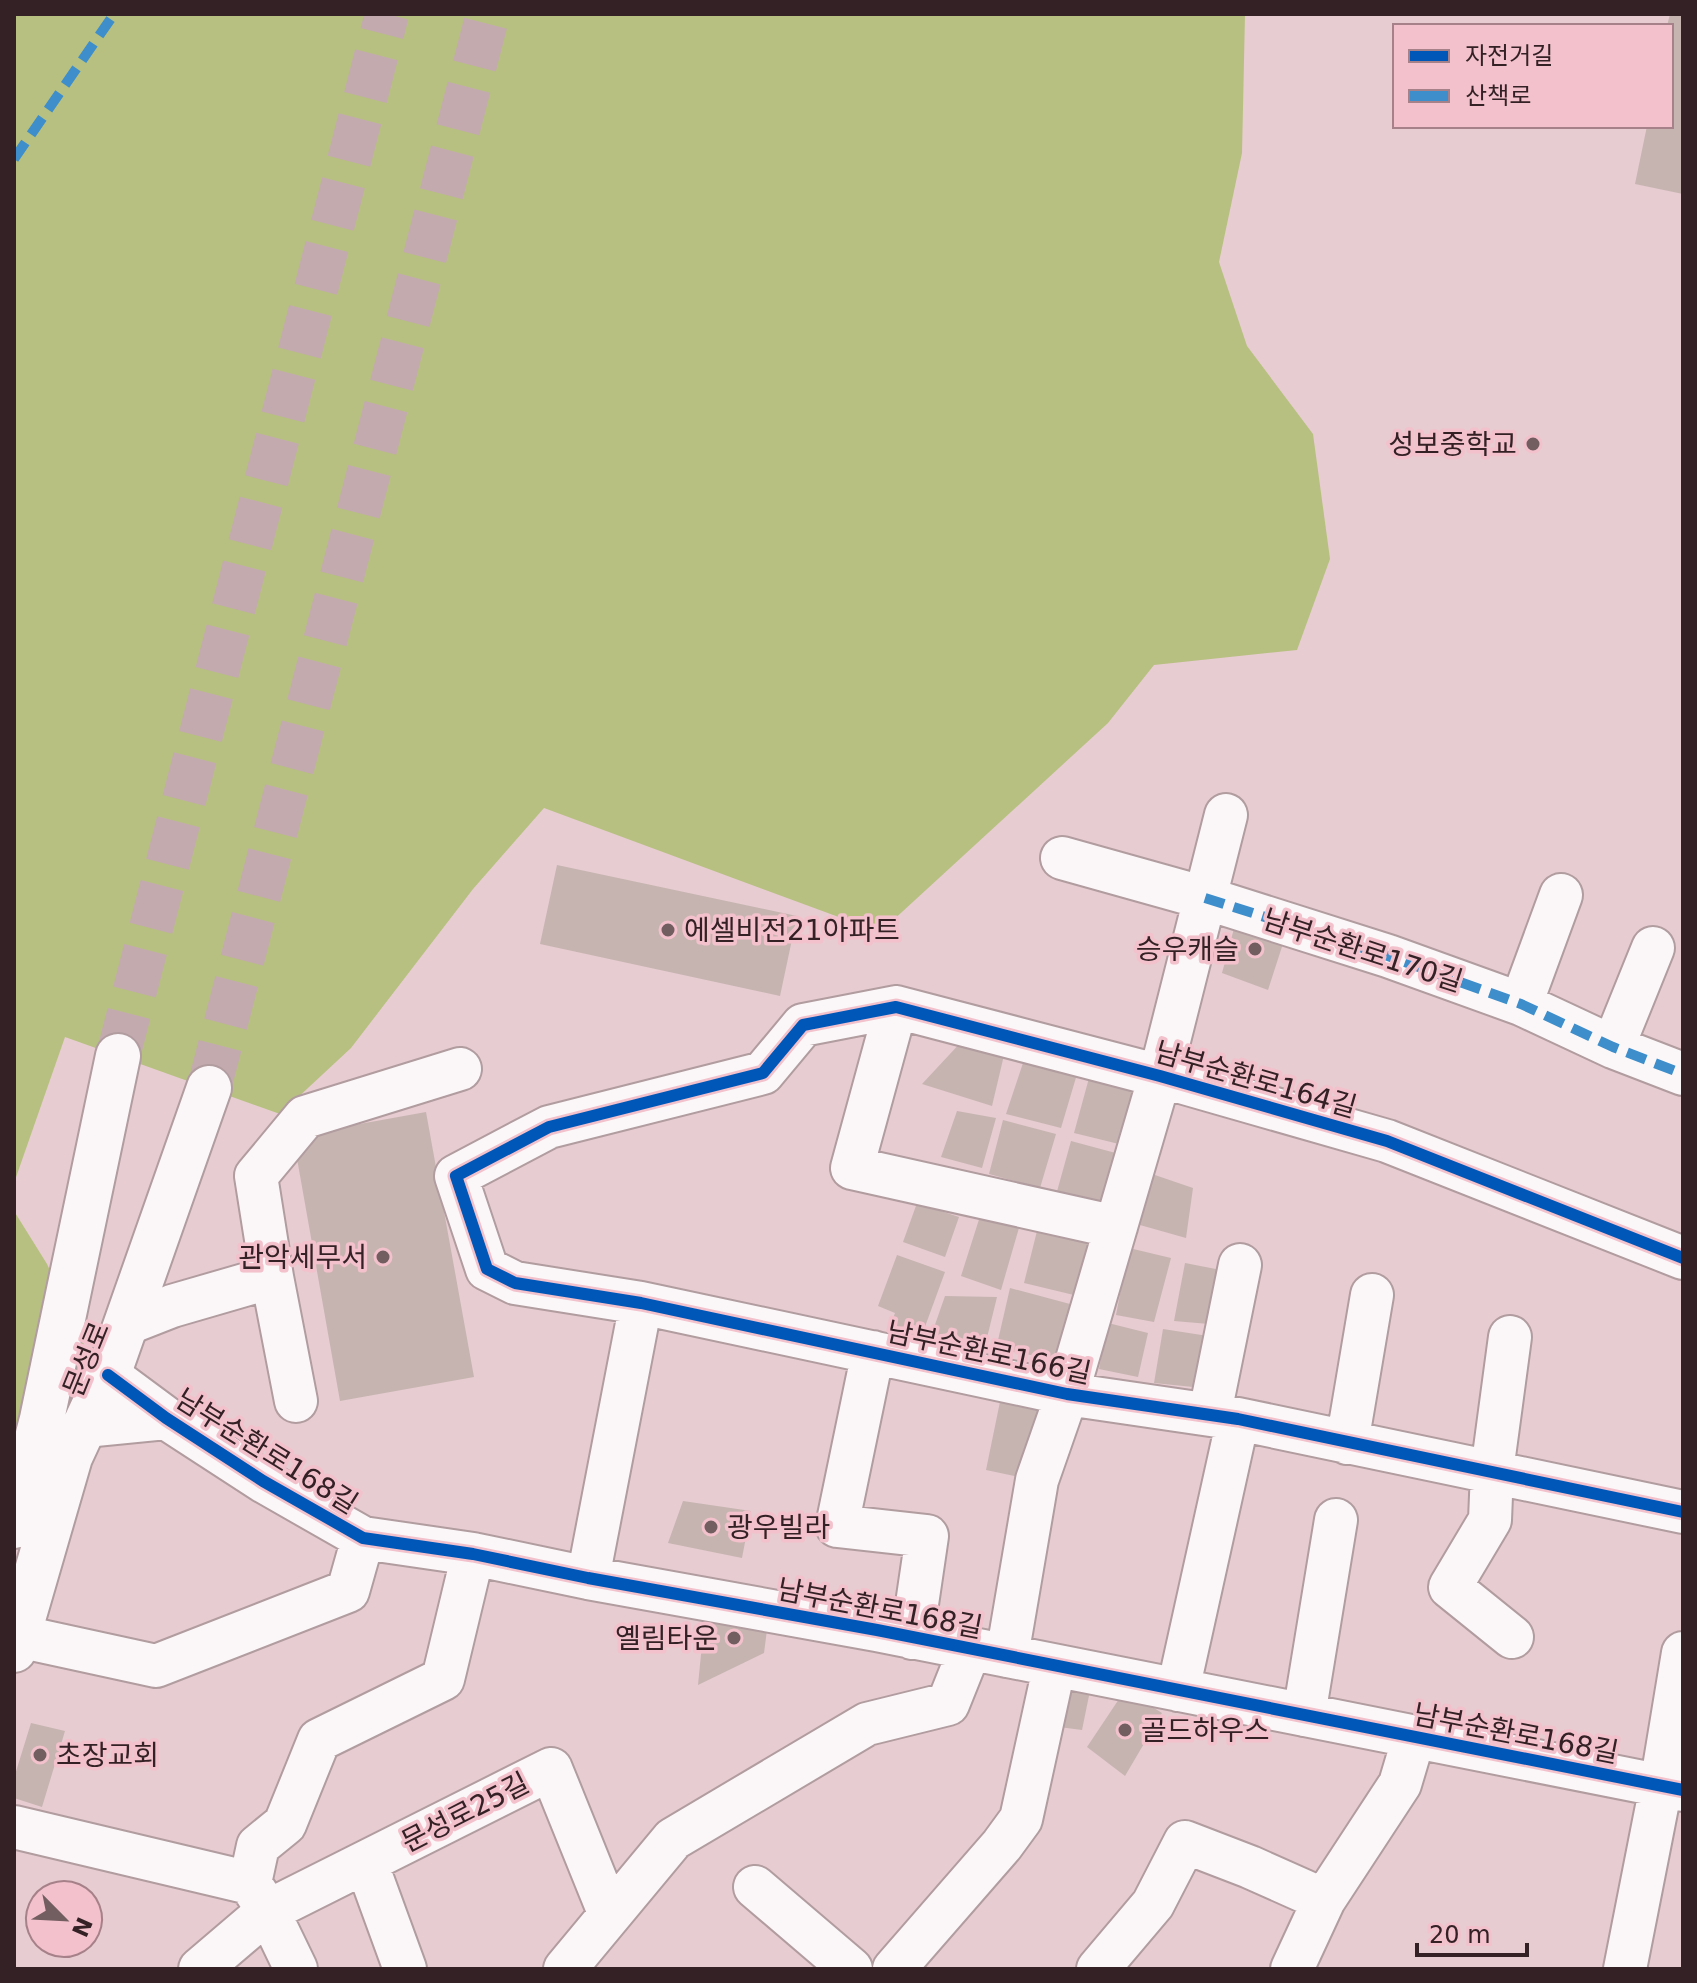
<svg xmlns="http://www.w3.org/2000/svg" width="1697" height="1983" font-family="'DejaVu Sans','Noto Sans KR',sans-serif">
	<rect width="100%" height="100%" fill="#e7ccd1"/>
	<path fill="#b7c080" d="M14,14H1245L1242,153L1219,262L1247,346L1313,434L1330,559L1297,650L1154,665L1108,723L890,923L863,926L544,808L473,889L351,1048L280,1114L65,1037L14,1183Z
		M14,1211L47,1264L89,1355L74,1412L37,1436L14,1430Z"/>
	<path fill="#c6b4b0" d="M1670,14H1683V194L1635,184L1647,126H1671V26H1667Z
		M557,865L797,916L780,996L540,944Z
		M1239,910L1289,925L1268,990L1222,973Z
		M963,1040L1005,1051L992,1106L922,1084Z
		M1027,1051L1080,1064L1061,1128L1006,1114Z
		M1092,1067L1141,1083L1123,1145L1074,1133Z
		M957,1111L996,1118L982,1168L941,1157Z
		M426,1112L474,1377L340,1401L293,1136Z
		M1003,1120L1056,1134L1040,1188L989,1174Z
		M1071,1141L1123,1155L1103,1204L1056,1195Z
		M1152,1174L1193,1188L1186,1238L1140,1225Z
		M917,1203L959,1217L945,1257L903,1242Z
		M982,1210L1021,1221L1001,1290L961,1276Z
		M1040,1219L1095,1233L1078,1296L1024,1283Z
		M1129,1248L1171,1258L1154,1322L1116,1315Z
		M897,1255L945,1272L915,1354L884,1343L895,1313L878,1306Z
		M1185,1263L1226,1271L1209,1324L1174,1321Z
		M1010,1288L1070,1304L1060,1360L996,1349Z
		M945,1296L997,1297L984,1350L930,1339Z
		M1108,1323L1148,1333L1138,1377L1099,1369Z
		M1163,1329L1208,1336L1193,1387L1154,1383Z
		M1002,1392L1041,1400L1024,1478L986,1470Z
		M683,1501L751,1511L742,1558L668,1543Z
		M705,1614L768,1622L764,1653L698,1685Z
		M1055,1668L1093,1676L1082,1730L1044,1725Z
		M1125,1690L1162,1713L1125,1776L1087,1747Z
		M31,1723L65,1731L42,1807L14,1798V1778Z"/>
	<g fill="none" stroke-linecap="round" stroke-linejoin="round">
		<path stroke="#c3aaaf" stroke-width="44" stroke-dasharray="44 22" stroke-linecap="butt" d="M118,1056L387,14
			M209,1088L488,14"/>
		<defs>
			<path id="minor" d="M1062,858L1205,898L1388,956L1521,1004L1613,1047L1683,1074
				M1521,1004L1561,895
				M896,1007L852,1168L1116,1227
				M1613,1047L1653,948
				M1683,1258L1387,1141L1160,1076L896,1007L803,1025L763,1073L549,1127L456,1176L487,1269L515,1283L641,1303L1067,1394L1238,1419L1683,1512
				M272,1277L256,1176L305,1117L460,1069
				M126,1324L172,1306L272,1277L296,1401
				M1510,1337L1492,1471L1490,1520L1450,1587L1512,1637
				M873,1352L837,1526L927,1536L912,1638
				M108,1375L166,1418L263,1481L363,1538L473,1554L588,1578L877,1630L1683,1790
				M1210,1413L1240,1265
				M85,1426L166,1418
				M1347,1443L1372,1295
				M588,1578L641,1303
				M18,1636L156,1666L348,1591L363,1538
				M1007,1656L1037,1480L1067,1394L1160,1076L1226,815
				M1178,1690L1238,1419
				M1304,1715L1336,1520
				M14,1827L250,1883L268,1911L296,1969
				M366,1862L405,1969
				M250,1883L258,1846L285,1824L319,1740L443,1679L473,1554
				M755,1887L851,1969
				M200,1969L268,1911L551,1769L610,1915
				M565,1969L673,1839L867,1724L948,1704L970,1649
				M894,1969L1002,1845L1021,1819L1054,1668L1060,1667
				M1098,1969L1153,1904L1185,1842L1250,1867L1324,1900
				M1292,1969L1324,1900L1400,1784L1414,1737
				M1625,1969L1661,1786L1683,1653"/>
			<path id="major" d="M14,1526L42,1419L118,1056
				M14,1650L70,1457L108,1375L209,1088"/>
		</defs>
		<use href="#minor" stroke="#b19ca0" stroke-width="46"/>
		<use href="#major" stroke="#b19ca0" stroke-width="48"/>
		<use href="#minor" stroke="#fbf7f8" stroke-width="42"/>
		<use href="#major" stroke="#fbf7f8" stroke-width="44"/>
		<path stroke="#3d8ecb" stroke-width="10" stroke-dasharray="20 10" stroke-linecap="butt" d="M14,159L114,14
			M1205,898L1388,956L1521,1004L1613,1047L1683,1074"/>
		<defs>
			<path id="cycleway" d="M1683,1258L1387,1141L1160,1076L896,1007L803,1025L763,1073L549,1127L456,1176L487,1269L515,1283L641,1303L1067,1394L1238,1419L1683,1512
				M108,1375L166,1418L263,1481L363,1538L473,1554L588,1578L877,1630L1683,1790"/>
		</defs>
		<use href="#cycleway" stroke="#f2c1cb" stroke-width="17"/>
		<use href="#cycleway" stroke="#0057b8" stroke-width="12"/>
	</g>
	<g fill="#725d61" stroke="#f2c1cb" stroke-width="3">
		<circle cx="1533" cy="444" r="8"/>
		<circle cx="668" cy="930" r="8"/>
		<circle cx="1255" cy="949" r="8"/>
		<circle cx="383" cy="1257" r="8"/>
		<circle cx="711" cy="1527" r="8"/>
		<circle cx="734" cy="1638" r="8"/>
		<circle cx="1125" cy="1730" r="8"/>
		<circle cx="40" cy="1755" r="8"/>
	</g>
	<g text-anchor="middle" stroke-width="7" stroke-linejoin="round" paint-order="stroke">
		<g font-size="28" fill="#332125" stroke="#f2c1cb" text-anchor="end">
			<text x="1517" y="454">성보중학교</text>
			<text x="684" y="940" text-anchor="start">에셀비전21아파트</text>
			<text x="1239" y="959">승우캐슬</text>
			<text x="367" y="1267">관악세무서</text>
			<text x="727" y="1537" text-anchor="start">광우빌라</text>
			<text x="718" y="1648">옐림타운</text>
			<text x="1141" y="1740" text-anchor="start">골드하우스</text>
			<text x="56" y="1765" text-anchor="start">초장교회</text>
		</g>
		<g font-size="28" fill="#332125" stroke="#f2c1cb">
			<text transform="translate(1363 950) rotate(18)" y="10">남부순환로170길</text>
			<text transform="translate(1256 1079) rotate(16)" y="10">남부순환로164길</text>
			<text transform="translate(989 1352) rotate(12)" y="10">남부순환로166길</text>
			<text transform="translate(86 1359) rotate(-68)" y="10">문성로</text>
			<text transform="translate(267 1451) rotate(32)" y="10">남부순환로168길</text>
			<text transform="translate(880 1608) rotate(11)" y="10">남부순환로168길</text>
			<text transform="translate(1516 1733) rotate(11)" y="10">남부순환로168길</text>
			<text transform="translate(465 1812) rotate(-27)" y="10">문성로25길</text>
		</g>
	</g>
	<rect width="1697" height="1983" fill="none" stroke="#332125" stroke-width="32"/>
	<rect x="1393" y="24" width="280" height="104" fill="#f2c1cb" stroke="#a68189" stroke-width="2"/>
	<rect x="1409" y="50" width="40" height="12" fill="#0057b8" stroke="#a68189" stroke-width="2"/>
	<text x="1465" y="64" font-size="24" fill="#332125">자전거길</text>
	<rect x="1409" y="90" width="40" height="12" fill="#3d8ecb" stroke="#a68189" stroke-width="2"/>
	<text x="1465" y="104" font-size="24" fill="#332125">산책로</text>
	<g transform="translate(64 1919) rotate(114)"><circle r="38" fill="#f2c1cb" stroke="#a68189" stroke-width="2"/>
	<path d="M0-6L14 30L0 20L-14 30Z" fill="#725d61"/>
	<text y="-12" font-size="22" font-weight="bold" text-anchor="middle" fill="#332125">N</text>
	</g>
	<path d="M1417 1943v12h110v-12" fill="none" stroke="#332125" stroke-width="4"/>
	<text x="1429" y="1943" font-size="24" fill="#332125" stroke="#f2c1cb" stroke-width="6" paint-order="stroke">20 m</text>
</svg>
